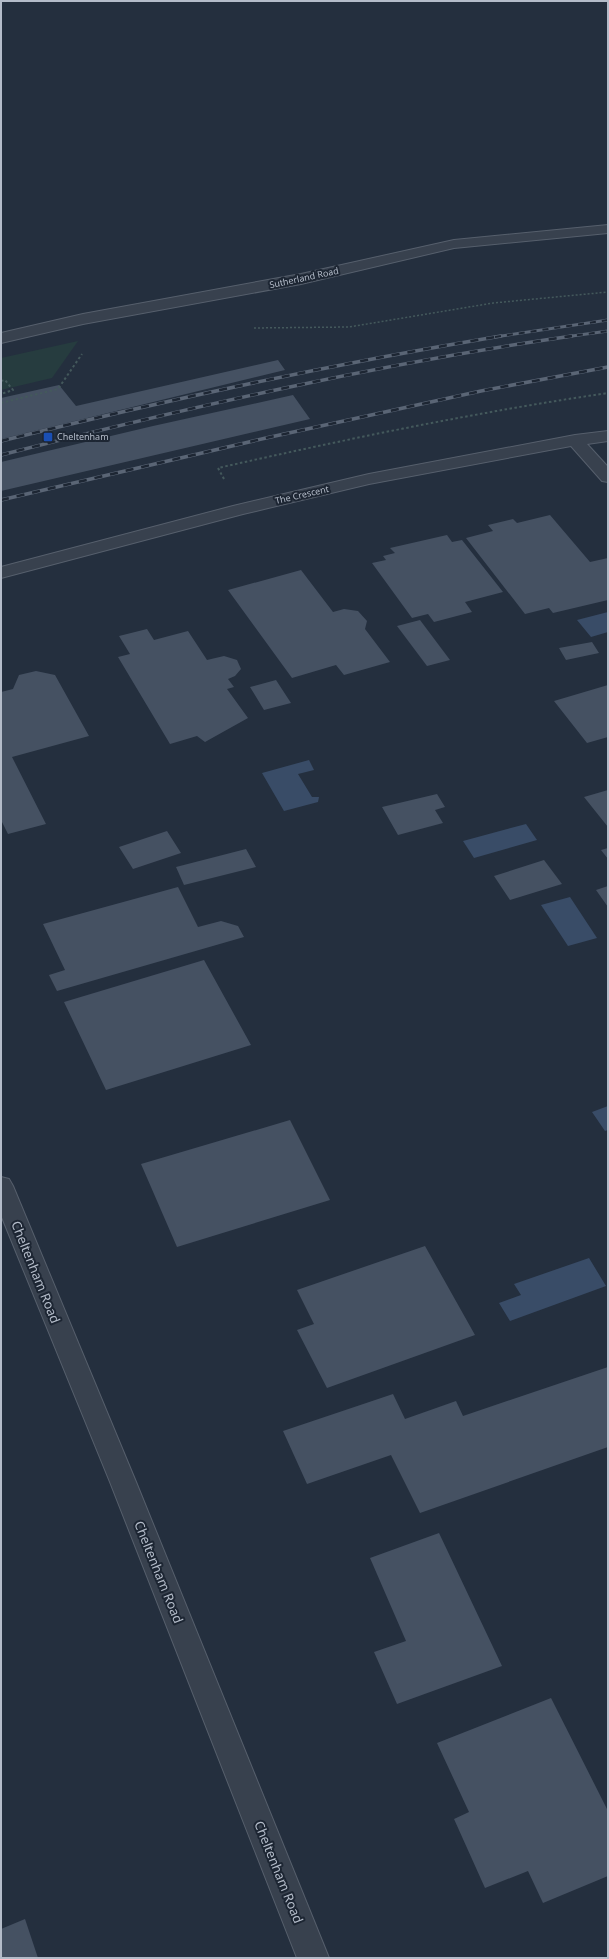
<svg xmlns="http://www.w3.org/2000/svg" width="609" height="1959" font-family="'Noto Sans',sans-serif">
	<rect width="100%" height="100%" fill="#242f3e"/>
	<path fill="#263c3f" d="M78,341L52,378L1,390V358Z"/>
	<path fill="#394c67" d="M608,612V632L591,637L577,620Z
		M309,760L314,770L298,774L312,797H319L318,802L284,811L262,773Z
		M526,824L537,840L474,858L463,841Z
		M570,897L597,938L568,946L541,905Z
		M608,1106V1130L605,1131L592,1112Z
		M589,1258L606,1286L510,1321L499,1303L521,1295L514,1284Z"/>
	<path fill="#455162" d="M278,360L285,370L1,439V398L59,385L76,406Z
		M293,395L310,419L1,491V462L153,426Z
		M550,515L590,562L608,558V600L553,613L549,608L525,614L466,538L493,531L488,525L513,519L517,523Z
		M447,535L452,542L462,540L503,592L465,602L472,612L434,622L428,614L412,618L372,563L386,560L383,556L395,553L390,548Z
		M301,570L333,612L344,609L358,611L367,621L365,629L390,662L344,675L336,665L292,678L228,590Z
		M420,620L450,660L427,666L397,626Z
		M147,629L154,640L188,631L207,660L224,656L237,660L241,669L235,676L228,679L234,687L227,689L248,718L205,742L197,736L170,744L118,657L130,654L119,636Z
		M592,642L599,653L566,660L559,648Z
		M36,671L55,675L89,736L12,757L46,824L8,834L1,820V692L13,689L19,675Z
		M276,680L291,703L264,710L250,687Z
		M608,685V737L587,743L554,701Z
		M608,790V827L584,797Z
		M437,794L445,807L435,810L443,823L398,835L382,807Z
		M167,831L181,853L133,869L119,847Z
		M608,848V859L601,850Z
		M246,849L256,867L184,885L176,867Z
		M544,860L562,884L510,900L494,876Z
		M608,886V907L596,890Z
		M178,887L198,927L221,921L238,926L244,937L57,991L49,975L65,970L43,924Z
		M204,960L251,1045L106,1090L64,1002Z
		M290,1120L330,1200L177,1247L141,1164Z
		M425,1246L475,1335L327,1388L297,1330L314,1324L297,1290Z
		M608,1367V1447L420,1513L391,1455L307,1484L283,1431L393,1394L405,1419L456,1401L463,1416Z
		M439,1533L502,1666L397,1704L374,1652L406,1641L370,1558Z
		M551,1698L608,1811V1876L543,1903L528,1871L485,1888L454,1819L469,1812L437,1743Z
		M25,1919L38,1958H1V1929Z"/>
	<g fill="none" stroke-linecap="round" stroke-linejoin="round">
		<defs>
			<path id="minor" d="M608,225V233L454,248L301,284L83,324L1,343V333L83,314L301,274L454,240Z
				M608,431V441L587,444L608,467V482L602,481L571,446L369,484L243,514L1,578V567L233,506L369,474L575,435Z
				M1,1177L9,1179L13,1186L136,1482L329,1958H297L110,1482L1,1215Z"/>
		</defs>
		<use href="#minor" stroke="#565f6c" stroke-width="2"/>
		<path stroke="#44595c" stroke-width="1.5" stroke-dasharray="2 2" stroke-linecap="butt" d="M254,328L349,327L493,303L608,292"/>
		<path stroke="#44595c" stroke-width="2" stroke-dasharray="2.5 2.5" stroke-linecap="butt" d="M1,381L5,380L13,390L1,394
			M1,403L58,389L82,354
			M224,479L218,468C347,439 477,412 608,393"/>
		<use href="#minor" fill="#38414e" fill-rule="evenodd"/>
		<defs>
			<path id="rail-far1" d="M495,337L608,320
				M565,337L608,331"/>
			<path id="rail" d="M1,441C166,400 333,364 501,336
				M1,455C190,407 379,364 572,336
				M1,500L266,438L481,391L608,367"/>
		</defs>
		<use href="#rail-far1" stroke="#5a6575" stroke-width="3"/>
		<use href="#rail" stroke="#5a6575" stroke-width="3.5"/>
		<use href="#rail-far1" stroke="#1d2633" stroke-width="2" stroke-dasharray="6" stroke-linecap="butt"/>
		<use href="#rail" stroke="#1d2633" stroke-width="2.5" stroke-dasharray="8" stroke-linecap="butt"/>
	</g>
	<rect fill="#1a4fb4" stroke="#1d2633" stroke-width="1.5" x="43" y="432" width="10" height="10" rx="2"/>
	<g text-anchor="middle" stroke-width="4" stroke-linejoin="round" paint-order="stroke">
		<g font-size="9" fill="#b4bcc9" stroke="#1d2633">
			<text transform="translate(304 278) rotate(-12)" y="3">Sutherland Road</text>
			<text transform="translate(302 495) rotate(-13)" y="3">The Crescent</text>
		</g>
		<g font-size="9" fill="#b4bcc9" stroke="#1d2633" text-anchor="start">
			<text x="57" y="440">Cheltenham</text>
		</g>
		<g font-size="13" fill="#b4bcc9" stroke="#1d2633">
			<text transform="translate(36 1272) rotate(68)" y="5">Cheltenham Road</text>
			<text transform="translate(159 1572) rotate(68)" y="5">Cheltenham Road</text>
			<text transform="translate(279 1872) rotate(68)" y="5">Cheltenham Road</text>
		</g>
	</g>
	<rect width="609" height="1959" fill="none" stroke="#b4bcc9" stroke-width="4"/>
</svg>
